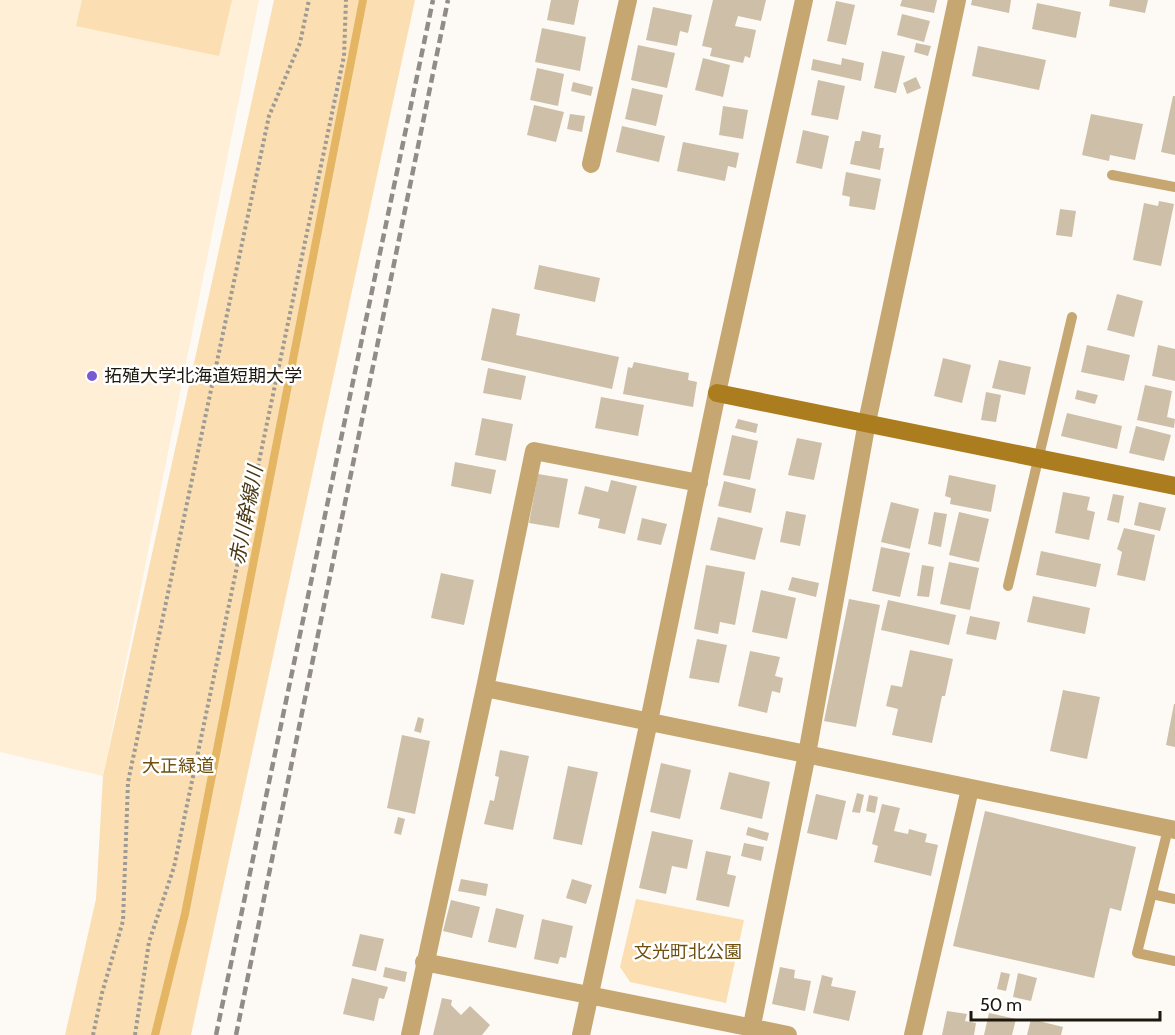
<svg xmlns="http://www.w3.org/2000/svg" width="1175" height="1035" font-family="Cabin,'Noto Sans JP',sans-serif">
	<rect width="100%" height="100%" fill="#fdfaf5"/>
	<path fill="#feefd6" d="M0,0H259L103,776L0,752Z"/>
	<path fill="#fbdfb2" d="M82,0H232L219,56L76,26Z
		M274,0H415L191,1035H65L96,899L103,776Z
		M636,899L744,920L726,1003L630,982L620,967Z"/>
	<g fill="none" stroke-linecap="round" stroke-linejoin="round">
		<path stroke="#e4b664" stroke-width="8" d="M155,1035L185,914L363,0"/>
	</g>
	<path fill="#cebfa8" d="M551,0H579L574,25L547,20Z
		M713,0H766L761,21L738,16L735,26L756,30L750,58L745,56L743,63L710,56L712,48L702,46Z
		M902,0H937L934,13L900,6Z
		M972,0H1011L1009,13L971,5Z
		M1110,0H1148L1145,13L1109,6Z
		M836,1L855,5L846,45L827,41Z
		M1037,3L1081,12L1076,38L1032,29Z
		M653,7L692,15L688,33L680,31L677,46L646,40Z
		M902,14L930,21L924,42L897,35Z
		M542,28L586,37L580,71L535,62Z
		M916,43L931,46L928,56L914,52Z
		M638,45L675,53L667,88L631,80Z
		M978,46L1046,60L1039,90L972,76Z
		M882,51L905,56L896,93L874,88Z
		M703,58L730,65L723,97L695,90Z
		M842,58L864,63L861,81L811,70L813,59L841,65Z
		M537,68L564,74L558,106L530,100Z
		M916,77L921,88L907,94L903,83Z
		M818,80L845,86L838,120L811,115Z
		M573,82L593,87L591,96L571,91Z
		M632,88L663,95L656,126L625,119Z
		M1173,96H1175V155L1161,152Z
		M534,105L564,112L556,142L527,135Z
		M723,106L748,110L743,139L719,135Z
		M570,114L585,116L582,132L567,129Z
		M1091,114L1143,124L1135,160L1110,155L1109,161L1082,155Z
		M622,126L665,136L659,162L616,152Z
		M803,130L829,136L822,169L796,163Z
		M862,131L881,135L879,148H884L880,170L850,164L855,141H860Z
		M683,142L739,153L736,168L728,166L725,181L677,171Z
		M846,172L881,179L875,210L849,206L850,197L842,195Z
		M1159,201L1174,204L1161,266L1133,260L1144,203L1158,206Z
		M1060,209L1076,211L1072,237L1056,235Z
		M539,265L600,278L595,302L534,289Z
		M1117,294L1143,301L1134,337L1107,330Z
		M492,308L520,314L516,335L619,357L612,389L481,360Z
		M1087,345L1130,355L1124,381L1081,372Z
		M1158,345L1175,349V381L1152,376Z
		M943,358L971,365L962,403L934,396Z
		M999,360L1031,367L1025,395L992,388Z
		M634,362L689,373L688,380L697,382L693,407L623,394L628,367L632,368Z
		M488,368L526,376L521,400L483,393Z
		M1145,385L1172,391L1167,417L1175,419L1174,428L1137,420Z
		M1077,390L1098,395L1095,404L1075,399Z
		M986,392L1001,395L996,422L981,420Z
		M601,397L644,405L638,436L595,428Z
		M1067,413L1122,426L1117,449L1061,436Z
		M482,418L513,424L506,461L475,455Z
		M738,419L758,424L756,433L735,428Z
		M1136,426L1171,435L1164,461L1129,453Z
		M732,435L758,441L750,480L723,475Z
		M797,438L822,443L814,480L788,475Z
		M455,462L496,470L491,494L451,486Z
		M538,474L568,479L559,528L529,523Z
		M949,475L996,485L991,512L950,504L951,498L945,496Z
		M611,480L637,486L625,534L598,528L600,519L578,514L585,486L608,492Z
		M724,481L756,489L751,513L718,506Z
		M1063,492L1090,497L1087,510L1095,512L1089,540L1055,533Z
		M1113,494L1124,496L1119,523L1107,520Z
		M891,502L919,509L910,549L881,542Z
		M1139,502L1166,508L1160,531L1134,525Z
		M786,511L806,515L800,546L780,542Z
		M934,512L947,514L941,547L928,544Z
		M959,512L989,519L979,562L949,555Z
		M718,517L763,528L755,560L710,550Z
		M642,518L667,524L661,545L637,540Z
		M1124,528L1155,535L1145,581L1117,575L1122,552L1117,549Z
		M881,547L910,553L900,597L872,591Z
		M1041,551L1101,564L1096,587L1036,575Z
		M949,562L979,568L970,610L940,604Z
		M706,565L745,572L735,625L720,622L718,634L694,629Z
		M922,565L934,567L929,597L917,596Z
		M441,573L474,580L464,625L431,618Z
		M792,577L819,583L816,597L788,590Z
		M761,590L796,598L787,639L752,632Z
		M1033,596L1090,608L1085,634L1027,622Z
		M849,599L880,605L856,727L824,721Z
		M888,600L956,615L949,645L881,630Z
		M970,616L1000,622L996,640L966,634Z
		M697,639L727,645L719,683L689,678Z
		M910,650L953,659L945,696H942L932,743L892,735L898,709L886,706L891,685L902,687Z
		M750,651L780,657L775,676L783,678L780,693L772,691L767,713L738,706Z
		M1063,690L1100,697L1087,759L1050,751Z
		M1174,704H1175V747L1166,745Z
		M418,717L424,719L421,733L414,731Z
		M402,735L430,741L415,814L387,808Z
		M500,750L529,756L513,830L484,824L490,800L494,801L499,777L495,776Z
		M661,763L691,770L680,819L650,812Z
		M568,766L598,772L582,845L553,839Z
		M729,772L770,782L762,819L720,809Z
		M857,793L864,795L860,813L852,812Z
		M816,794L846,801L837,840L807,833Z
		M869,795L878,797L875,813L866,811Z
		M882,804L900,808L894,831L908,834L909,829L927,834L925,842L938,845L931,876L874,862L878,846L872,844Z
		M985,811L1136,847L1121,911L1110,908L1094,978L953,946Z
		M398,817L405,819L401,835L394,833Z
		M748,827L769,833L767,841L746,835Z
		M652,831L693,840L687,869L672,866L666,894L639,888Z
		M744,843L764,847L761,861L741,856Z
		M706,851L731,856L727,874L736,876L729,907L696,900Z
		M461,879L488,884L486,896L458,891Z
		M572,879L592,885L586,904L566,898Z
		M451,900L480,907L472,938L443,931Z
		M496,908L524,915L516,948L488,942Z
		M542,919L573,926L566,958L560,957L558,964L534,959Z
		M360,934L384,939L376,971L352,966Z
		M385,967L407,972L405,982L383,977Z
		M780,967L795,970L794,978L811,981L805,1011L772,1004Z
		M1001,972L1010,974L1006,991L997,989Z
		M1018,973L1037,978L1031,1001L1013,997Z
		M822,975L833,978L831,986L856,991L849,1021L813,1013Z
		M352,978L388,987L384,999L379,998L374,1021L343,1014Z
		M442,998L452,1000L451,1005L461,1015L470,1006L490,1025L482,1035H433Z
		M947,1011L967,1014L965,1021L976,1023L974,1035H942Z
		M989,1013L1016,1019L1012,1035H984Z
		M1031,1019L1063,1027L1061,1035H1027Z"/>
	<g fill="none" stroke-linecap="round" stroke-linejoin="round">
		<path stroke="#9e9b94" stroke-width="4" stroke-dasharray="3 3" stroke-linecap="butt" d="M93,1035L102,993L123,921L128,782L269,116L300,43L309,0
			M135,1035L149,942L174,867L344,56L346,0"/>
		<path stroke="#c6a772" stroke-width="10" d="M1112,175L1175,187
			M1008,586L1072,317
			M1168,829L1137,953L1175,961
			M1152,894L1175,899"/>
		<path stroke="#c6a772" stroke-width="18" d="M591,164L628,0
			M485,688L534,451L699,483
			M424,962L788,1035
			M410,1035L485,688L1175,830
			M581,1035L649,721L717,393L804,0
			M750,1035L807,754L867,422L957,0
			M913,1035L970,789"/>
		<path stroke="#ab7d1e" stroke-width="18" d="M717,393L1175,486"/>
		<path stroke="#918d86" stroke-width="4.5" stroke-dasharray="9 4.5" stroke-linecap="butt" d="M216,1035L433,0
			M236,1035L448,0"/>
	</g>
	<circle fill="#7659d3" stroke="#fff" stroke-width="2" cx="92" cy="376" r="6"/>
	<g text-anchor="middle" stroke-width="5" stroke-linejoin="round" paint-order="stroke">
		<g font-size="18" fill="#1d180f" stroke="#fff" text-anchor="start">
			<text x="104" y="382">拓殖大学北海道短期大学</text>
		</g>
		<g font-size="18" fill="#6e4f0f" stroke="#fff">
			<text x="178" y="772">大正緑道</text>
			<text x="688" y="958">文光町北公園</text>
		</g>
		<g font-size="20" font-style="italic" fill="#4a3713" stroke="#fff">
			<text transform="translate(246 515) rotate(-79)" y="7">赤川幹線川</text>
		</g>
	</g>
	<path d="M971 1011v9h189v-9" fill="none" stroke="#1d180f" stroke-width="3"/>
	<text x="980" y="1011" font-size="18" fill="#1d180f" stroke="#ffffff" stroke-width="4.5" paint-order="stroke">50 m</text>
</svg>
